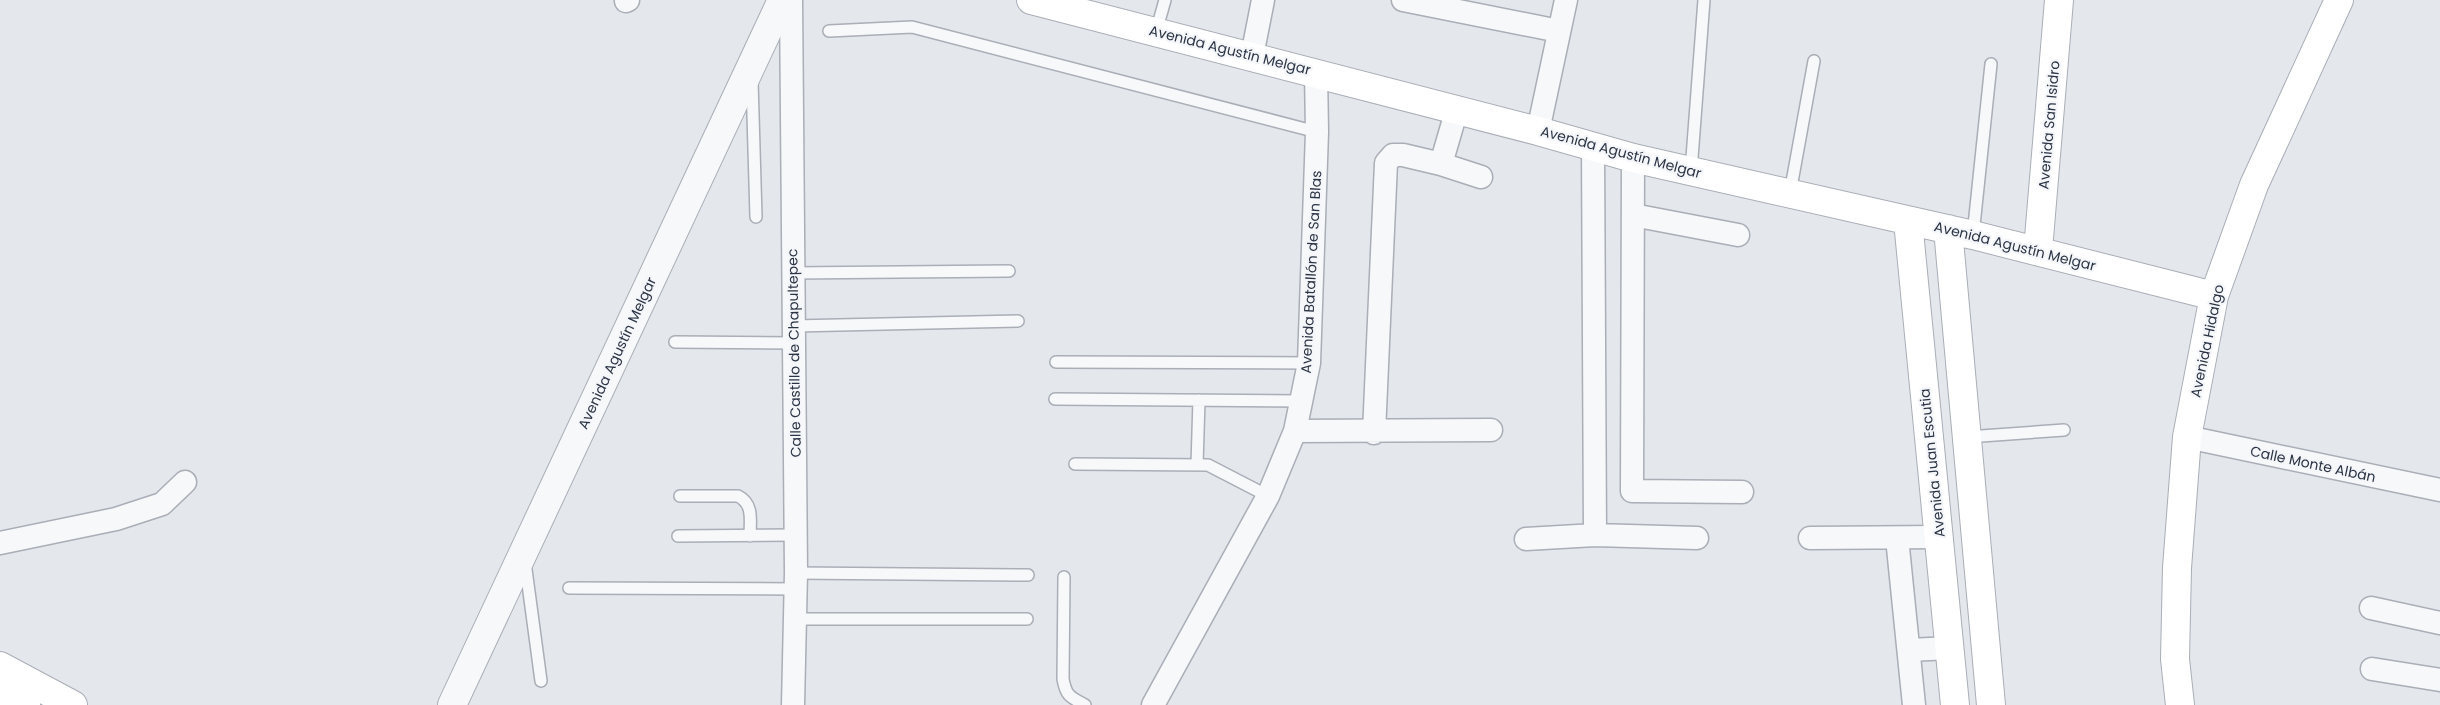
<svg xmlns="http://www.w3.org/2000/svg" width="2440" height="705" font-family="Poppins,sans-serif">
	<rect width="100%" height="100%" fill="#e4e7ec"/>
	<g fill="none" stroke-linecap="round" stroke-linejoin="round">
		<defs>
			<path id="service" d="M829,31L912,27L1317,132
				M1156,32L1165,0
				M752,81L756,217
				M1691,171L1704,0
				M1790,193L1814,61
				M1973,235L1991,64
				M792,273L1009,271
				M794,326L1018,321
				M675,342L794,343
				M1056,362L1309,363
				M1055,399L1301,401
				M1967,437L2064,430
				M1075,464L1208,465L1268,496
				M1197,465L1199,400
				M680,496H738C754,504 750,521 750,536
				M678,536L796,535
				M525,562L541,681
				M796,573L1028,575
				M1064,577L1063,679C1066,696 1070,697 1085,705
				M569,588L796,589
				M795,619H1027"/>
			<path id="minor" d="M791,0L796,573L793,705
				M1403,0L1559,31
				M626,1L628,0
				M1252,56L1263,0
				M1538,131L1566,0
				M1593,147L1595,535
				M1633,158L1632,491L1742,492
				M1441,164L1481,177
				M1633,215L1738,235
				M1295,431L1491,430
				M1374,433L1386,163L1393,155H1403L1441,164L1457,109
				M2187,437L2440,490
				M1810,538L1939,537
				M1897,538L1914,705
				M1526,539L1595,535L1697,538
				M0,543L116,519L162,504L185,482
				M2371,608L2440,623
				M1909,650L1950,648
				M2372,669L2440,680
				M1153,705L1268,496L1295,431L1309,363L1317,132L1316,72"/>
			<path id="tertiary" d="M452,705L782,0"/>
			<path id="secondary" d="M1031,0L1538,131L1633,158L1973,235L2214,296
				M1908,221L1955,705
				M1948,229L1991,705
				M2038,250L2059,0
				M0,666L73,705
				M0,692L26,705
				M2180,705L2175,659L2177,568L2187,437L2214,296L2254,185L2339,0"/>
		</defs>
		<use href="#service" stroke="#a9aeb7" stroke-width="14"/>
		<use href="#minor" stroke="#a9aeb7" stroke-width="25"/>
		<use href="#tertiary" stroke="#a9aeb7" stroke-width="30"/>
		<use href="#secondary" stroke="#a9aeb7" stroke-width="30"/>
		<use href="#service" stroke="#f7f8fa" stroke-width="11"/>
		<use href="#minor" stroke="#f7f8fa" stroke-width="22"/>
		<use href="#tertiary" stroke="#f7f8fa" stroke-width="28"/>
		<use href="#secondary" stroke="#fff" stroke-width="28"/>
	</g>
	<g text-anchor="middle" stroke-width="4.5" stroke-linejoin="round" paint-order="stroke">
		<g font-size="14" fill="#2b3445" stroke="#f4f6f9">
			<text transform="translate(1230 50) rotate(14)" y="5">Avenida Agustín Melgar</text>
			<text transform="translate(2049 125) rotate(-85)" y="5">Avenida San Isidro</text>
			<text transform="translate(1621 152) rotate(15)" y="5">Avenida Agustín Melgar</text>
			<text transform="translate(2015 246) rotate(14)" y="5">Avenida Agustín Melgar</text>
			<text transform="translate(1311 272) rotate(-87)" y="5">Avenida Batallón de San Blas</text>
			<text transform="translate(2207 341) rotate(-78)" y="5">Avenida Hidalgo</text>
			<text transform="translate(617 353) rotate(-65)" y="5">Avenida Agustín Melgar</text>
			<text transform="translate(794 353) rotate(-91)" y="5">Calle Castillo de Chapultepec</text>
			<text transform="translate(1932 463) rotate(-96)" y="5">Avenida Juan Escutia</text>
			<text transform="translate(2313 464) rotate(12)" y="5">Calle Monte Albán</text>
		</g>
	</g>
</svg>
